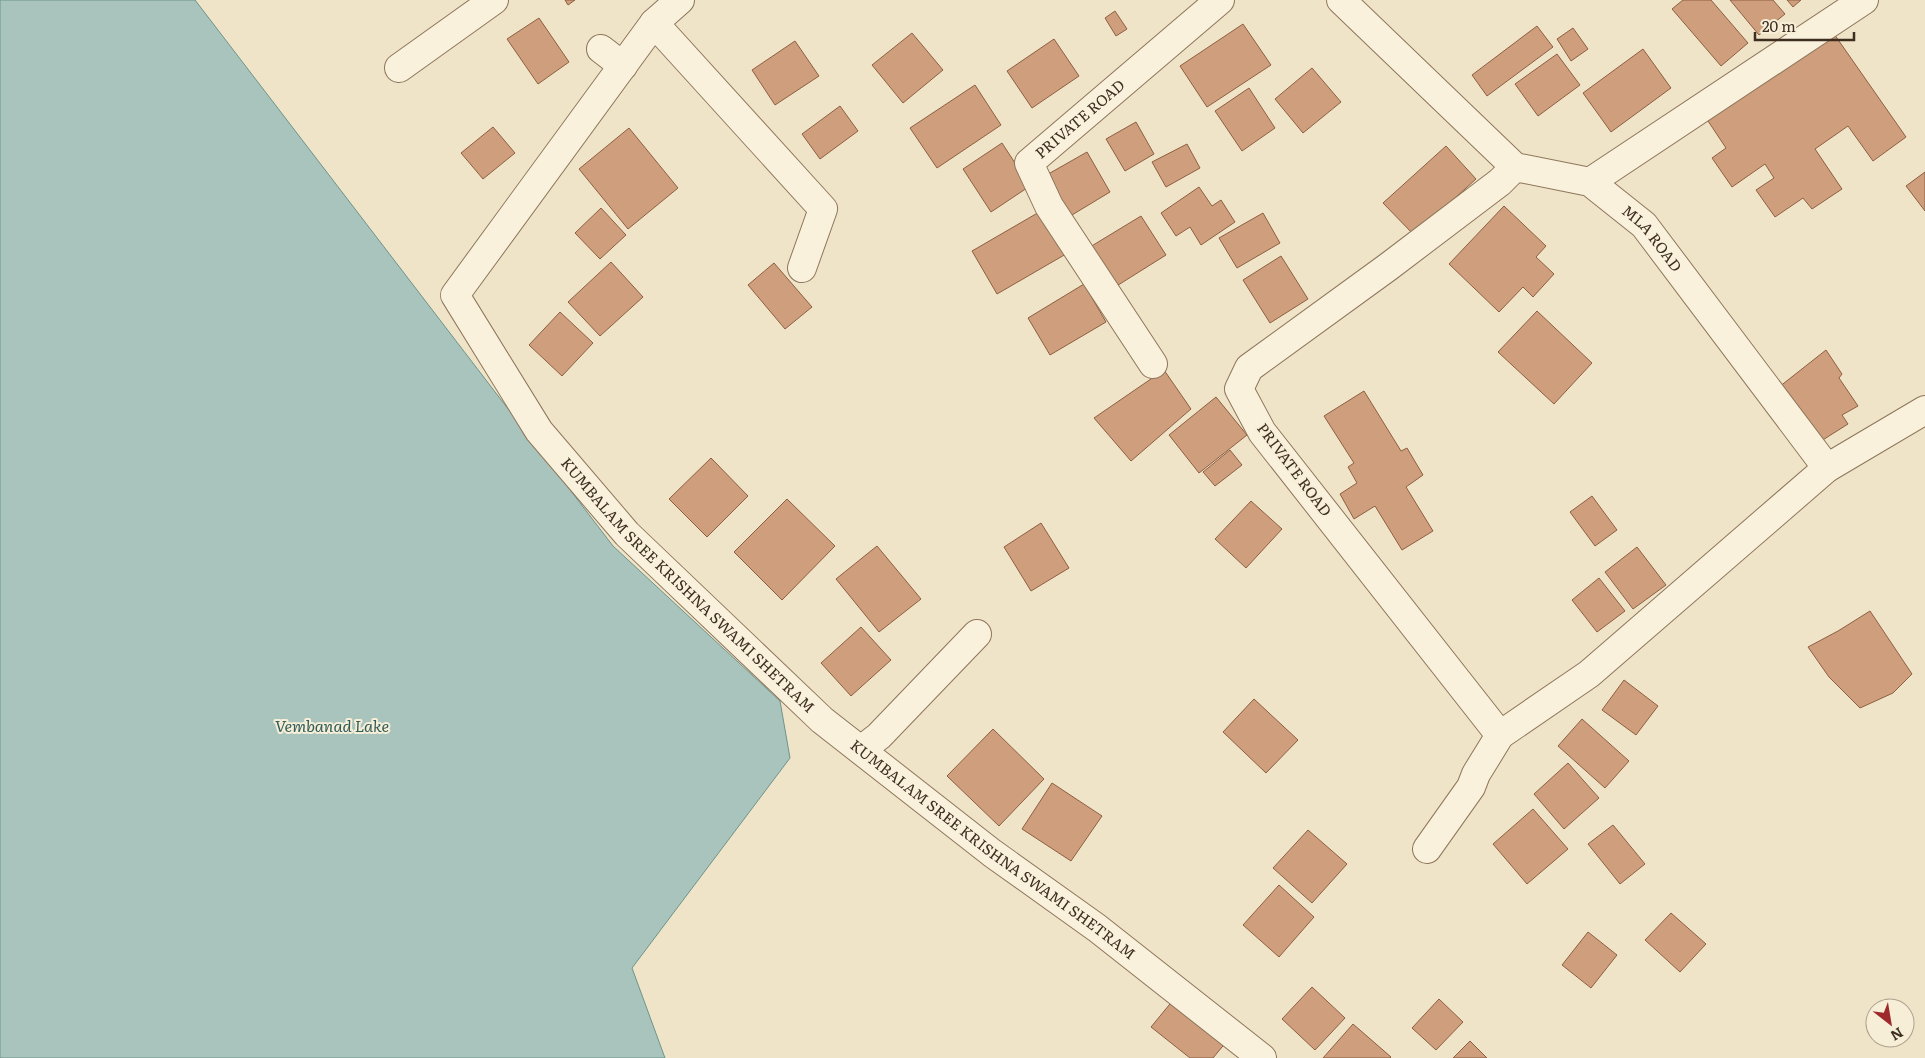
<svg xmlns="http://www.w3.org/2000/svg" width="1925" height="1058" font-family="Literata,serif">
	<rect width="100%" height="100%" fill="#f0e4c8"/>
	<path fill="#a9c4bc" stroke="#6f938a" d="M0,0H195L613,546L780,701L790,758L632,968L665,1058H0Z"/>
	<path fill="#cf9f7d" stroke="#8d5f41" d="M565,0H575L568,5Z
		M1683,0H1711L1748,43L1721,66L1672,9Z
		M1730,0H1773L1785,14L1759,35Z
		M1787,0H1801L1793,7Z
		M1115,11L1127,29L1116,36L1105,18Z
		M539,18L569,62L538,84L507,39Z
		M1243,24L1271,65L1207,107L1180,66Z
		M1537,26L1553,47L1487,96L1472,75Z
		M1573,28L1588,49L1571,61L1557,39Z
		M1832,31L1906,137L1873,161L1848,126L1815,149L1842,189L1812,209L1803,198L1775,217L1756,190L1774,178L1765,164L1732,187L1712,158L1726,148L1706,118Z
		M912,33L943,70L903,103L872,65Z
		M1054,39L1079,76L1032,108L1007,71Z
		M795,41L819,76L775,105L752,70Z
		M1643,49L1671,88L1611,132L1583,93Z
		M1557,54L1580,85L1538,116L1515,84Z
		M1312,68L1341,102L1303,133L1275,99Z
		M975,85L1001,125L937,168L910,128Z
		M1249,88L1275,128L1242,151L1215,111Z
		M840,106L858,131L820,159L802,134Z
		M1136,122L1154,154L1125,171L1106,139Z
		M493,127L515,153L483,179L461,153Z
		M629,128L678,188L628,229L579,169Z
		M1002,143L1030,186L991,212L963,169Z
		M1187,144L1200,168L1166,187L1152,162Z
		M1446,146L1476,179L1414,235L1383,203Z
		M1087,152L1110,192L1067,218L1043,177Z
		M1925,172V211L1906,186Z
		M1199,187L1212,206L1221,200L1235,222L1201,245L1190,227L1176,236L1161,213Z
		M1504,206L1546,246L1536,257L1554,274L1533,297L1523,287L1499,312L1449,264Z
		M601,208L626,235L600,259L575,233Z
		M1041,211L1066,254L997,294L972,251Z
		M1263,213L1280,243L1237,268L1219,238Z
		M1141,216L1166,255L1115,287L1090,247Z
		M1281,256L1308,299L1270,323L1243,280Z
		M611,262L643,297L600,336L568,302Z
		M774,263L812,307L785,329L748,285Z
		M1084,284L1106,322L1050,355L1028,318Z
		M1537,311L1592,363L1554,404L1498,352Z
		M560,312L593,343L562,376L529,345Z
		M1826,350L1842,374L1839,378L1858,406L1842,415L1848,424L1818,443L1774,391Z
		M1164,370L1191,409L1131,461L1094,418Z
		M1364,391L1401,451L1407,448L1423,475L1406,487L1433,531L1402,550L1375,506L1354,519L1340,494L1357,483L1348,467L1354,463L1324,416Z
		M1216,397L1247,435L1199,473L1169,435Z
		M1230,450L1242,465L1215,486L1203,472Z
		M711,458L748,496L707,537L669,499Z
		M1592,496L1617,530L1595,546L1570,512Z
		M787,499L835,546L782,600L734,552Z
		M1251,501L1282,529L1246,568L1215,539Z
		M1041,523L1069,568L1031,591L1004,547Z
		M877,546L921,599L879,632L836,579Z
		M1637,547L1666,585L1633,609L1605,572Z
		M1599,578L1625,611L1597,632L1572,600Z
		M1870,611L1912,674L1893,693L1860,708L1829,677L1808,647L1838,631Z
		M861,627L891,660L851,696L821,663Z
		M1624,680L1658,706L1636,735L1602,710Z
		M1254,699L1298,740L1266,773L1223,732Z
		M1582,719L1629,761L1605,788L1558,746Z
		M993,729L1044,779L999,826L947,776Z
		M1568,763L1599,798L1564,829L1534,794Z
		M1052,783L1102,816L1071,861L1022,829Z
		M1533,809L1568,849L1527,884L1493,844Z
		M1613,825L1645,864L1620,884L1588,844Z
		M1308,830L1347,864L1312,903L1273,868Z
		M1279,885L1314,917L1279,957L1243,925Z
		M1671,913L1706,944L1680,972L1645,940Z
		M1588,932L1617,955L1591,988L1562,965Z
		M1312,987L1345,1018L1315,1050L1282,1019Z
		M1174,999L1227,1041L1213,1058H1190L1151,1027Z
		M1439,999L1463,1022L1436,1050L1412,1028Z
		M1353,1024L1391,1057L1390,1058H1323Z
		M1470,1041L1487,1058H1453Z"/>
	<g fill="none" stroke-linecap="round" stroke-linejoin="round">
		<defs>
			<g id="minor">
				<path id="s1" d="M680,0L654,23L455,295L539,431L627,534L822,720L992,853L1097,928L1262,1058"/>
				<path id="s2" d="M1341,0L1515,167L1590,182L1644,225L1827,468L1925,410"/>
				<path d="M654,23L823,209L802,268"/>
				<path d="M601,49L623,66"/>
				<path d="M399,68L494,0"/>
				<path d="M1590,182L1864,0"/>
				<path id="s3" d="M1153,364L1049,206L1029,163L1220,0"/>
				<path d="M1500,735L1262,432L1239,389L1249,368L1388,267L1500,182L1515,167"/>
				<path d="M861,750L879,736L977,634"/>
				<path d="M1427,849L1471,787L1476,774L1500,735L1589,674L1827,468"/>
			</g>
		</defs>
		<use href="#minor" stroke="#8d765c" stroke-width="30"/>
		<use href="#minor" stroke="#faf1dc" stroke-width="28"/>
	</g>
	<g text-anchor="middle" stroke-width="4" stroke-linejoin="round" paint-order="stroke">
		<g font-size="15" fill="#3d2e20" stroke="#f7eed8">
			<text dy="5" stroke="none"><textPath href="#s3" startOffset="304">PRIVATE ROAD</textPath></text>
			<text dy="5" stroke="none"><textPath href="#s2" startOffset="402">MLA ROAD</textPath></text>
			<text transform="translate(1294 470) rotate(53)" y="5">PRIVATE ROAD</text>
			<text dy="5" stroke="none"><textPath href="#s1" startOffset="746">KUMBALAM SREE KRISHNA SWAMI SHETRAM</textPath></text>
			<text dy="5" stroke="none"><textPath href="#s1" startOffset="1151">KUMBALAM SREE KRISHNA SWAMI SHETRAM</textPath></text>
		</g>
		<g font-size="16" font-style="italic" fill="#2f5d5a" stroke="#f7eed8">
			<text x="332" y="732">Vembanad Lake</text>
		</g>
	</g>
	<g transform="translate(1890 1023) rotate(149)"><circle r="24" fill="#f7eed8" stroke="#ada18e"/>
	<path d="M0-4L9 19L0 12L-9 19Z" fill="#9e2a2b"/>
	<text y="-8" font-size="14" font-weight="bold" text-anchor="middle" fill="#3d2e20">N</text>
	</g>
	<path d="M1755 32v8h99v-8" fill="none" stroke="#3d2e20" stroke-width="2.5"/>
	<text x="1762" y="32" font-size="15" fill="#3d2e20" stroke="#f7eed8" stroke-width="4" paint-order="stroke">20 m</text>
</svg>
